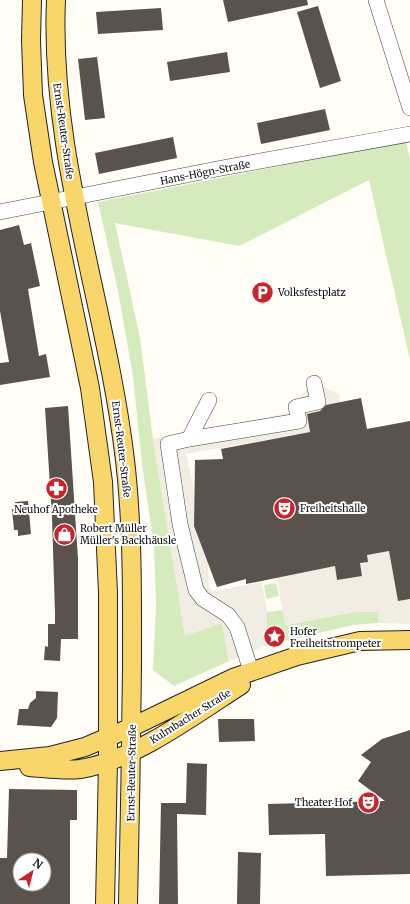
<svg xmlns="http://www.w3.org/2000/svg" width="410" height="904" font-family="Merriweather,serif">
	<rect width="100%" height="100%" fill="#fffdf5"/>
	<path fill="#d5ebbd" d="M406,141L410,159V360L369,180L239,246L115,223L140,338L153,439L185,635L222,623L229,661L174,686L153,670L156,606L154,546L142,464L133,376L118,291L98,202Z
		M276,583L279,596L266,599L264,585Z
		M283,610L286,625L354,612H378V623L353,625L267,645V612Z"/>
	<path fill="#f1ede2" d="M314,383L339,394L340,402L306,410L310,432L186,454L194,489V526L208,563L209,588L213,591L262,582L267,612V645L229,661L222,623L185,636L153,439L294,412L292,403Z
		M389,551L398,601L410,599V624L378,623V612H354L285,625L277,578L335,566L337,580L362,576L360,563L367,555Z"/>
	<path fill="#5a524d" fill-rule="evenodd" d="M223,0H307L308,5L228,22Z
		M318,6L341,81L320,88L297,12Z
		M161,8L163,30L98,34L96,12Z
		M227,52L230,72L170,81L167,62Z
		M97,57L105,118L85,120L78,59Z
		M325,109L330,130L261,144L257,123Z
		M173,137L177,158L99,174L95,153Z
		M19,225L24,245L31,243L40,286L28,289L39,356L46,354L50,377L0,385V363L9,362L0,311V230Z
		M361,398L367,429L410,421V599L398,601L389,551L367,555L368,562L360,563L362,576L337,580L335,566L246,584V579L217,587L194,526L195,460L223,459L221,449L310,432L307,414L320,411L326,405Z
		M68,406L78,559V639H61L60,661L44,660L45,646L48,647V624H55V613L52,517L45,408Z
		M28,501L31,534L18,536V530H14L12,509H16L15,502Z
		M36,691L58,692L57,718L51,727L17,725L19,709H28L30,703L36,698Z
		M218,719H254L255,741L219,742Z
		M410,730V874L326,876L325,834L269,835L268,804L385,801L358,781L371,762L361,755L382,739Z
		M187,763L207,764L206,815L177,814L178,904H159L161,803H186Z
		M9,789L77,790V820H70V904H0V858H7ZM20,860H44V884H20Z
		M238,852L261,853L260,904H237Z"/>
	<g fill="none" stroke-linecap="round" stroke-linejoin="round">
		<defs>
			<path id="minor" d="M376,0L410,108
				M0,212L222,168L410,134
				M189,439L209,400
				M251,671L237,627L228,615L203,599L196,590L180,524L168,444L189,439L299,421L296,407L318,402L314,383"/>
			<path id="major" d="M32,0L31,40L33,95L43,162L90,388L103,482L108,593V762L105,904
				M56,0C49,156 107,307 125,460C133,529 132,597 132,666C131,745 130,825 128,904
				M0,761L50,756L85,747L132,727L233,678L297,656L360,641L410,640
				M29,767C45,768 64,771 80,769C133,761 196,714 241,685"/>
		</defs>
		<use href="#minor" stroke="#444" stroke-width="16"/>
		<use href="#major" stroke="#222" stroke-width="20"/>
		<use href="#minor" stroke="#fff" stroke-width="15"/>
		<use href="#major" stroke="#f9d66b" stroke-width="18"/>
	</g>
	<defs>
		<symbol id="parking-disc" viewBox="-11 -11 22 22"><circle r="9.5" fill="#c4262e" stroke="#fff"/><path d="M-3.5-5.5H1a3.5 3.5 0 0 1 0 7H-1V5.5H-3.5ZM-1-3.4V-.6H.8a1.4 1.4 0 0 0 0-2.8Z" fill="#fff"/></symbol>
		<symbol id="pharmacy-disc" viewBox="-11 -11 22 22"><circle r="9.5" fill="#c4262e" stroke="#fff"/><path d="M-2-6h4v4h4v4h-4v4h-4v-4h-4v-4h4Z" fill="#fff"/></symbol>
		<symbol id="theatre-disc" viewBox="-11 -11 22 22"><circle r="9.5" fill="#c4262e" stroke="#fff"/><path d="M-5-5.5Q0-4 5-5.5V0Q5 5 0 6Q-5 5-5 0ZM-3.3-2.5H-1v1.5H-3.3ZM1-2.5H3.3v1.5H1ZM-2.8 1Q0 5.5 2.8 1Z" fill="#fff"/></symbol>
		<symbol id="shop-disc" viewBox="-11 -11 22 22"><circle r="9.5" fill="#c4262e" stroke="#fff"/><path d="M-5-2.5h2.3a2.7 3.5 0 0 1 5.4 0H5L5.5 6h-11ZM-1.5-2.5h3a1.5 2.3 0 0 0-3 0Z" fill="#fff"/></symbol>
		<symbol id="sight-disc" viewBox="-11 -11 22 22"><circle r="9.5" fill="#c4262e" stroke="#fff"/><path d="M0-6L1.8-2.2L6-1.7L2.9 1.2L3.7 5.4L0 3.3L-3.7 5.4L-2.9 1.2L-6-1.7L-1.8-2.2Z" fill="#fff"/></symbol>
	</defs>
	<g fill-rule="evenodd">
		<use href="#parking-disc" x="250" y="280" width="25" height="25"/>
		<use href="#pharmacy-disc" x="44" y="476" width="25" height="25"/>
		<use href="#theatre-disc" x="272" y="496" width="25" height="25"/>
		<use href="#shop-disc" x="52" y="522" width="25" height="25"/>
		<use href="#sight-disc" x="262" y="624" width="25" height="25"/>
		<use href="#theatre-disc" x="356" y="790" width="25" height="25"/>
	</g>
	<g text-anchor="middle" stroke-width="4" stroke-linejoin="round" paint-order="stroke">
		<g font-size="10" fill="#111" stroke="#fff">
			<text transform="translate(64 131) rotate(82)" y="4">Ernst-Reuter-Straße</text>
			<text transform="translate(205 172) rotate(-11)" y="4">Hans-Högn-Straße</text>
			<text transform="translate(122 449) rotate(83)" y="4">Ernst-Reuter-Straße</text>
			<text transform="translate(190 716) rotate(-32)" y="4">Kulmbacher Straße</text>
			<text transform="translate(131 773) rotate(-89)" y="4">Ernst-Reuter-Straße</text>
		</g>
		<g font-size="10" fill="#111" stroke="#fff" text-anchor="start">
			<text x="278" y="296">Volksfestplatz</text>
			<text x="300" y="512">Freiheitshalle</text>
			<text x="56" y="513" text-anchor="middle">Neuhof Apotheke</text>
			<text x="80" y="532">Robert Müller<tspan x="80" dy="12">Müller's Backhäusle</tspan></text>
			<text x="290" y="635">Hofer<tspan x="290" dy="12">Freiheitstrompeter</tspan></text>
			<text x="352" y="806" text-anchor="end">Theater Hof</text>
		</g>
	</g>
	<g transform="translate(32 872) rotate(35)"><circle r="19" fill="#ffffff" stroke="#a0a0a0"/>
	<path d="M0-3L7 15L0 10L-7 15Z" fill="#c4262e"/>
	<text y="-6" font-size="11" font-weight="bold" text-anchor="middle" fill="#111111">N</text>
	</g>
</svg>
